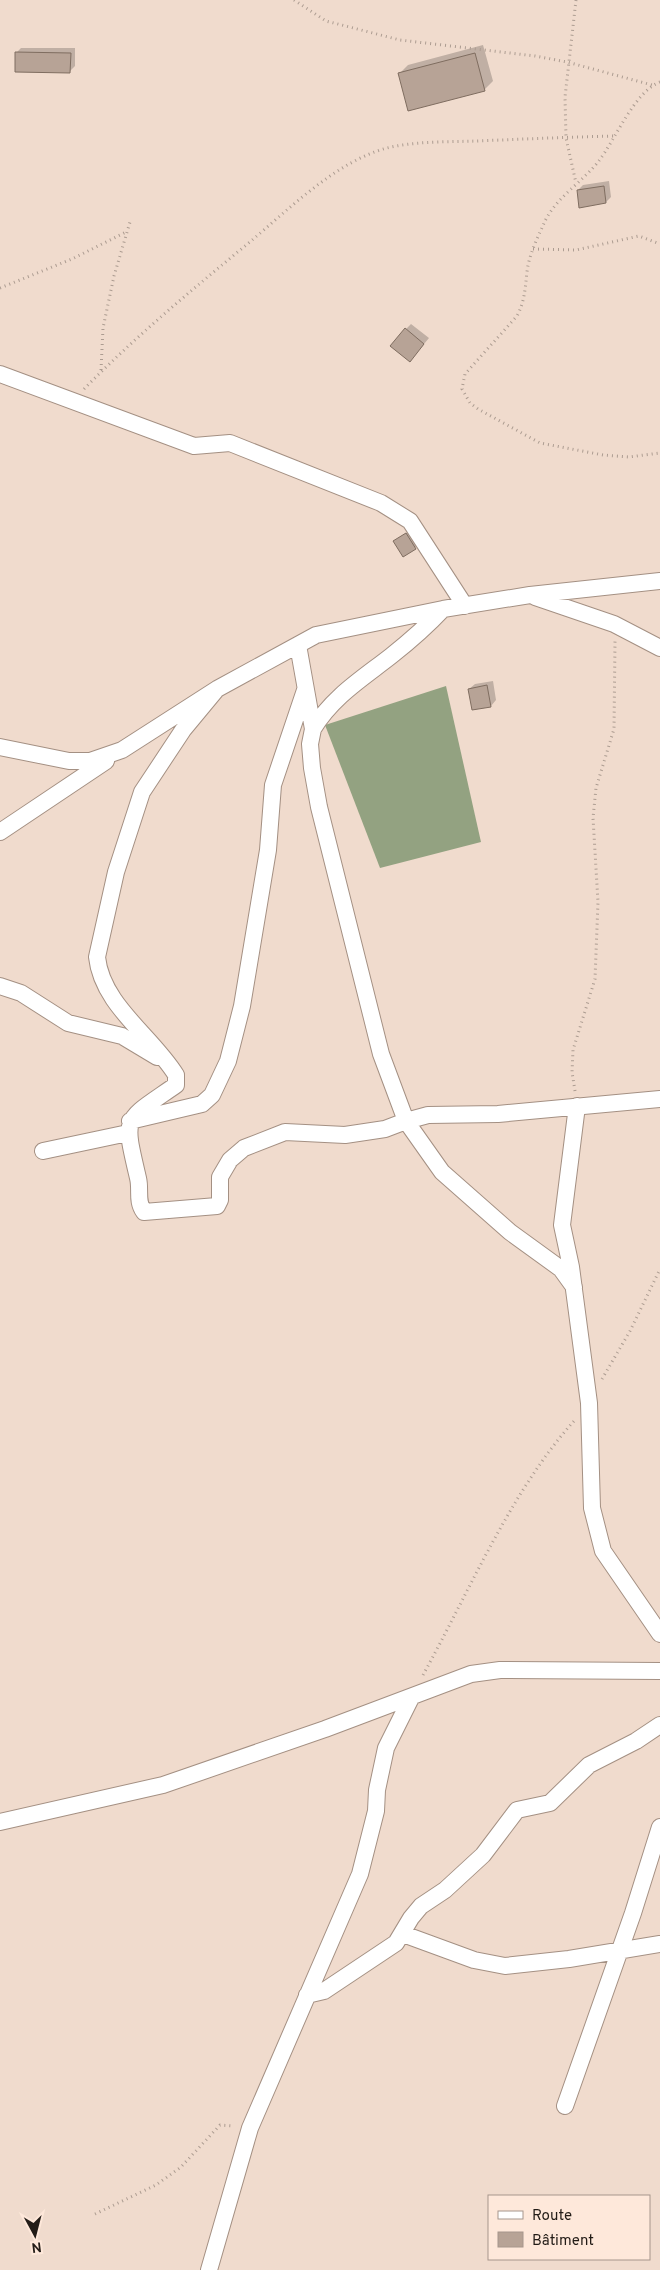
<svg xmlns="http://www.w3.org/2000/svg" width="660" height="2270" font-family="Overpass,sans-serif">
	<rect width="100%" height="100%" fill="#f0dbcd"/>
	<path fill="#93a281" d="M446,686L481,842L380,868L325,725Z"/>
	<path fill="#0003" d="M483,45L493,81L484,90L400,73L408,65Z
		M21,48H75V66L70,71L16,53Z
		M609,181L611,197L606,202L580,206L578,190L583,185Z
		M411,324L429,338L415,355L406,329Z
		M412,529L421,543L403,556L394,541Z
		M493,681L496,700L491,706L469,689L475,684Z"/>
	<path fill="#b7a396" stroke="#7f6d60" d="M15,52L71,53L70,73L15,72Z
		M475,53L485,91L408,111L398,73Z
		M604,186L606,203L579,208L577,190Z
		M405,328L424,344L410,362L390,346Z
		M406,533L416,549L403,557L393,541Z
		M487,685L491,707L472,710L468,689Z"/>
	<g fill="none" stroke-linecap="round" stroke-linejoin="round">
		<defs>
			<path id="minor" d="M0,374L194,446L230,443L381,503L410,521L465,606
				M535,597L614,624L660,648
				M298,645L313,729L310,744L312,768L319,807L381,1054L406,1121L442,1172L510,1232L561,1269L574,1287
				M217,689L183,730L142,792L116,872L97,957C102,1005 152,1036 176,1075V1085C123,1122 123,1114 138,1178C141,1190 136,1201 144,1212L217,1206L220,1200V1177L230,1160L244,1148L285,1132L345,1135L385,1129L406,1121L428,1115L498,1114L660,1099
				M313,729C332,697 363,678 391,656C410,641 427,626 443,609
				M0,747L69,761H90L122,750L217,689L316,635L443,609L530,595L660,581
				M0,832L106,761
				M0,986L21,993L68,1023L122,1036L157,1057
				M577,1106L562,1225L571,1267L589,1403L592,1508L603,1551L660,1634
				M130,1121L202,1104L212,1095L228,1061L242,1006L268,850L273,785L305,690
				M43,1151L128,1133
				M0,1822L163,1785L325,1729L471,1674L500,1670L660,1671
				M403,1934L474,1960L505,1966L569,1959L660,1944
				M307,1995L324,1991L396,1943L411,1918L421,1906L445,1890L483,1855L517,1810L550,1803L589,1765L636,1741L660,1725
				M565,2106L633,1913L660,1827
				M209,2270L250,2128L360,1874L376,1811L377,1790L386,1748L411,1698"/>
		</defs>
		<use href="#minor" stroke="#a49083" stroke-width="18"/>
		<path stroke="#ac9c91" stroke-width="3" stroke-dasharray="1 4" stroke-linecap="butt" d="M294,0L326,21L400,40L535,56L567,62L652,85
			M576,0L565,97L566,138L576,183
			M660,82C634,92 616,139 598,162C581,183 557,197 545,221C538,237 529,254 527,272C525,288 525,301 517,316L465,374L462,389L470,403L478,409L540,443L603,455L629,457L660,453
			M533,249L576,250L639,236L660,244
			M0,288L72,259L126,232
			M101,370L103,328L114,276L130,222
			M84,389C136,336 193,289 251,241C289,209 337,161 387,148C416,141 448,142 477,141C524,139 570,137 617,136
			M575,1091L572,1072L573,1050L595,979L598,902L593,818L596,788L614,729L615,641
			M602,1379L630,1331L660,1269
			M423,1675C469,1592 511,1491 574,1421
			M95,2214L156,2185L181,2167L220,2125L234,2126"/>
		<use href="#minor" stroke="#fff" stroke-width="16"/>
	</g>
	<rect x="488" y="2195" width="162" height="65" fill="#fee8da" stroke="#a6968c"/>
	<rect x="498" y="2211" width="25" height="8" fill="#ffffff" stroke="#a6968c"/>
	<text x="532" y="2220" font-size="15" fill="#231c17">Route</text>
	<rect x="498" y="2232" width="25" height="15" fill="#b7a396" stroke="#a6968c"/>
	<text x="532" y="2245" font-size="15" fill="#231c17">Bâtiment</text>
	<g transform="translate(35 2235) rotate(173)" stroke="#fee8da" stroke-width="4" paint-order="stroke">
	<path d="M0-4L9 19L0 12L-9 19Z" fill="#231c17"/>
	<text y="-8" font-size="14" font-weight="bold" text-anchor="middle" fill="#231c17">N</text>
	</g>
</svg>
